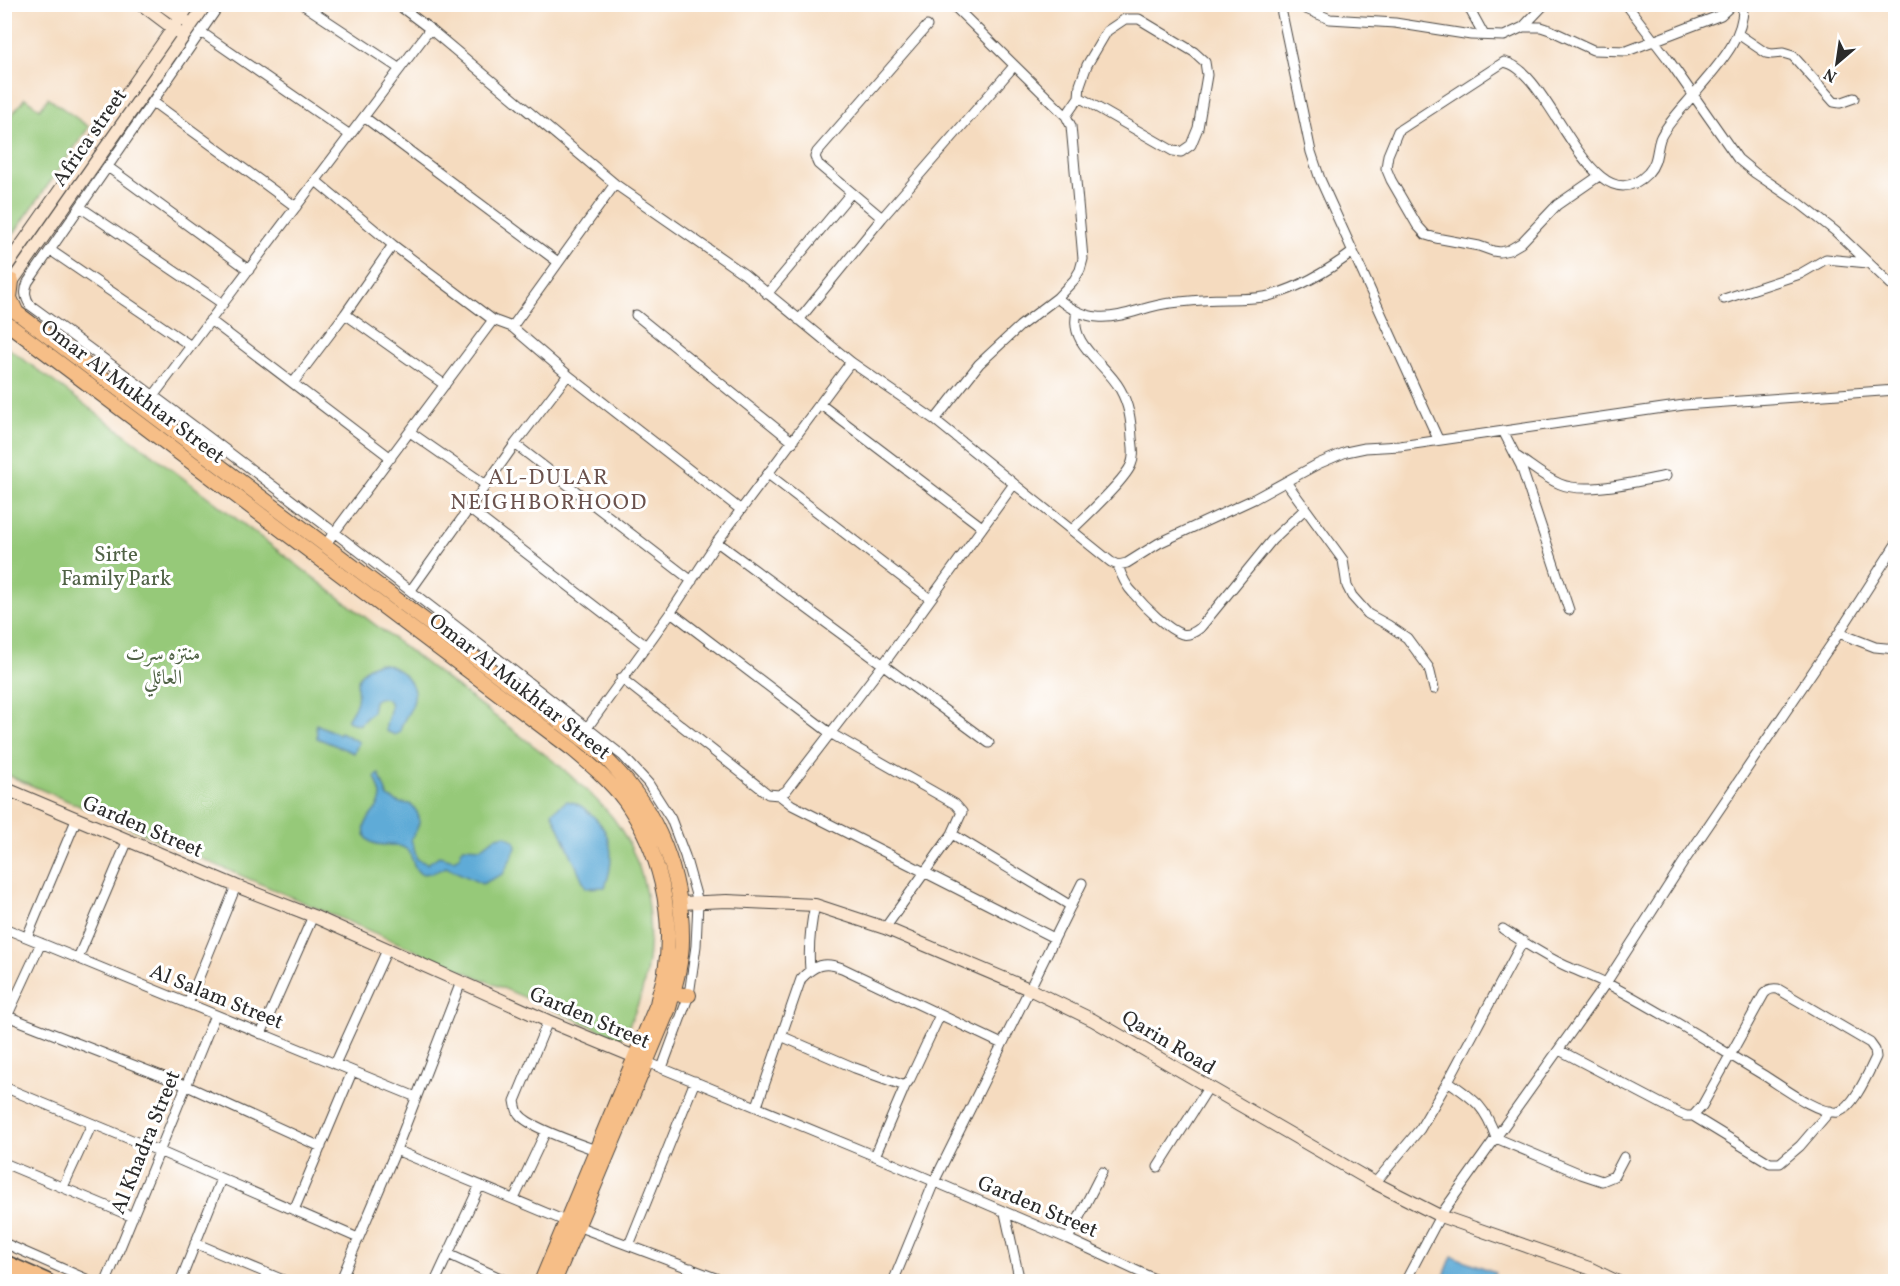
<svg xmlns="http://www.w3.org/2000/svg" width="1900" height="1286" font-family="Vollkorn,Amiri,serif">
	<rect width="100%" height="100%" fill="#fff"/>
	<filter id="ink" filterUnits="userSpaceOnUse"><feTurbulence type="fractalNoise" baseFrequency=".0167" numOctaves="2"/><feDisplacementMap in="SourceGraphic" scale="12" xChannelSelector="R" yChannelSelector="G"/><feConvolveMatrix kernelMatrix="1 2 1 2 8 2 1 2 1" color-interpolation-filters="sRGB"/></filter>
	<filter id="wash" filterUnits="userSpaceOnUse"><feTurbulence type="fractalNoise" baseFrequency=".008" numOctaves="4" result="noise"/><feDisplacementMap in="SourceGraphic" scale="24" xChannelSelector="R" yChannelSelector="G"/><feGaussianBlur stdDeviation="1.35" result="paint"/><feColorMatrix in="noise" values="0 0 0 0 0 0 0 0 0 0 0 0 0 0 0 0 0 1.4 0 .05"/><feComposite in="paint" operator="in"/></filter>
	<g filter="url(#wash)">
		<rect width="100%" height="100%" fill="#f5dbbf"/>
		<path fill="#96c979" stroke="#607a52" stroke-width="1.5" d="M25,98L40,109L48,98L89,127L5,246V112L11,116Z
			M4,345L153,455L560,766C578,783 598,799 613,818C660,881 660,971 623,1037L619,1038L5,774Z"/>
		<path fill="#5fabd7" stroke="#456b81" stroke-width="1.5" d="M379,663C400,666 421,684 412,706C408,715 401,722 400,732L395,735L386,731C384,720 393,713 390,702C385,697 379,696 374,701L372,712L359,725L347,721C349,714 353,711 356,704C359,698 357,692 357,685C358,673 369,665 379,663Z
			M316,724L338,734L340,732L359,742L354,753L317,738Z
			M379,774L388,797L400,803L410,804C424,816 420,826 411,839L417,859L427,864L439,856L454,860L459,857L463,847L481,848L494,838L505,835L515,842L516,848L503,874L482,884L446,867L432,873L421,874C412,869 414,857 407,850C396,839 371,853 365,834C361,818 382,810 381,795C380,789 377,782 375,777Z
			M567,801C577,802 584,808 592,815C614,835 615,860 605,887L586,888L552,812Z
			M1452,1256L1495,1272L1492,1281H1442Z"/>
	</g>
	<g filter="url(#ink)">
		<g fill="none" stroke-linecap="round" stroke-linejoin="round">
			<defs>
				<path id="street" d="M220,4L28,282C24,291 25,297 30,305C231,451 427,603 623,756L648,783L671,819L685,856L698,902L696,946L689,995L662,1068
					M302,4L400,69
					M397,4L430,29L615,184L744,274L851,362L935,420L1111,562L1118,565L1127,563L1159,543L1254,499L1318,464L1346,452L1365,448L1400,446L1684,405L1896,390
					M1280,4L1311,152L1320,179L1438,439
					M1294,4L1330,19L1395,23L1471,35L1504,36L1523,27L1545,4
					M1467,4L1484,35
					M1626,4L1668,59L1738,159L1755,173L1798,202L1835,231L1896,289
					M1889,4L1896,7
					M1523,27H1541L1550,30L1593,50L1627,51L1721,15L1733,4
					M201,32L350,135
					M1738,34L1766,53L1772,54L1783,53L1793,56L1834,102L1840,103L1854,98
					M153,102L296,207
					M1066,116L1079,97L1080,85L1087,65L1107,31L1125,19H1139L1194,52L1205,62L1207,75L1198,128L1191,145L1181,152L1173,151L1079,97
					M364,117L558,262
					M108,167L249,270
					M1599,176L1557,205L1521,243L1509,250L1500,252L1493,251L1479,246L1436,238L1426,235L1417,225L1391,180L1386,168L1388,155L1398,131L1504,62C1551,69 1591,232 1648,173C1658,162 1656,151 1660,139C1665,125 1690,100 1699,88C1719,64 1745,37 1743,4
					M316,181L393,245L493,320L512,327L568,375L741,510
					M80,207L223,304
					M882,218L825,170L818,164L815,157L817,152L927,26
					M50,250L191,346
					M767,294L851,193
					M1057,298C1069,308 1083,316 1098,317C1123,319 1147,305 1171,303C1189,301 1208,299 1226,299C1242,298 1257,300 1272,295C1301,287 1329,270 1353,252
					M1724,299L1800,274L1826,259L1868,263
					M345,314L445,385
					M636,315L793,442
					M210,320L391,458
					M799,320L882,218L1014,66
					M512,327L615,184
					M293,383L345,314L393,245
					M820,404L982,527
					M145,410L154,395L430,29
					M935,420L979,364L1020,326L1057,298L1074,280L1080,270L1083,259L1081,236L1071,126L1066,116L952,4
					M1503,431L1521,466L1569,610
					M410,432L486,485
					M515,444L692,581
					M1516,456C1530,465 1545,478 1560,484C1586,495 1639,481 1666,476
					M768,474L930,599
					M1286,482L1343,560L1347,586L1352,596L1368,614L1388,625L1407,638L1429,668L1434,689
					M469,509L645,645
					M1072,530C1086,516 1124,481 1131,465C1135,456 1133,447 1132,438C1131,420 1129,405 1120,389C1106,363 1068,345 1077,312
					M717,542L989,743
					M325,545L493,320
					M1118,565C1121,575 1126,586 1134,594C1144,606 1168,630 1182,634C1189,636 1195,632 1200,628L1272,540L1305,509
					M411,590L515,444L568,375
					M671,612L830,733L955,804L962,812L952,834L885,928
					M1839,633L1875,647L1896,649
					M621,678L768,794L779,795L786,791L882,666L1014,484
					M587,728L671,612L717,542L851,362
					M779,795L792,805L1054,938
					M952,834L1071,906
					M4,928L416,1097
					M1503,929C1523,942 1544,956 1566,966C1580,972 1594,977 1608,984C1662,1012 1713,1045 1765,1076C1781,1086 1819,1115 1838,1112C1854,1108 1869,1071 1876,1057L1875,1050L1870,1043L1778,989C1772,988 1768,989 1764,994L1702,1106L1693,1116H1686L1679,1113L1559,1050
					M27,937L77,818
					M78,958L128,840
					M810,970C808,947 810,928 815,905
					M188,1004L236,886
					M7,1016L187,1086L321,1147
					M548,1021L515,1101C516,1105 516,1110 519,1114C528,1127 579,1144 596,1150
					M4,1023L41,943
					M261,1034L313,916
					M781,1036L855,1068L905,1086L910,1079L940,1015
					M642,1060L875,1156L1068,1239L1161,1282
					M335,1064L387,950
					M1448,1081C1475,1100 1485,1106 1496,1138L1581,1174L1602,1181L1614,1176L1624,1157
					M4,1087L161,1152L358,1238
					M757,1106L801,979C814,965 824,961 842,968L1002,1044
					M1693,1116L1770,1163H1780L1800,1146L1830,1111
					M396,1150L577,1226L726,1282
					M875,1156L905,1086
					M4,1163L133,1217
					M1158,1167L1208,1088
					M1375,1183L1420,1129L1448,1081L1523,941
					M63,1187L92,1124
					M514,1199L546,1131
					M294,1210L352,1072
					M1005,1213L1020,1282
					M1068,1239L1102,1172
					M4,1243L93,1282
					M195,1243L288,1282
					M629,1245L695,1081
					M448,1254L509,1282
					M106,1282L215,1015
					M180,1282L221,1179
					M340,1282L396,1150L461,982
					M435,1282L480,1185
					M685,1282L691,1268
					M893,1282L934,1182L1082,883
					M1405,1282L1440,1216L1606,983L1683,863L1839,633L1896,544"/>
				<path id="secondary" d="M141,4L178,32
					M162,4L186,21
					M4,270L190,4
					M7,289L206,4
					M4,788L236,886L313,916L548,1021L635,1057
					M681,903L727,901L815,905L885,928L1029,989L1093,1020L1375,1183L1440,1216L1589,1268L1618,1282"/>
				<path id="primary" d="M12,281L10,298L16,311
					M4,303L581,738C591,746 603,755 612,765C658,812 683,874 682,940C682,963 675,986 669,1008L554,1282
					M4,321L572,749C591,765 610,781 625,801C659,849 675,914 665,972C663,983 659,993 657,1004L541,1282
					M673,994L689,995"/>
				<path id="highway" d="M4,1263L47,1282
					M4,1278L13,1282"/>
			</defs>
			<use href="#street" stroke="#494541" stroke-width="11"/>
			<use href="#secondary" stroke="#494541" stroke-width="14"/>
			<use href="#primary" stroke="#494541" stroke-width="16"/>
			<use href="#highway" stroke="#494541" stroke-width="19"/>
			<use href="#street" stroke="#fff" stroke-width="9"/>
			<use href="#secondary" stroke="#fbe5cf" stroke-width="12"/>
			<use href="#primary" stroke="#f6be87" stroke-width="14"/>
			<use href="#highway" stroke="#f6be87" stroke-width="16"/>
		</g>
	</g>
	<g text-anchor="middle" stroke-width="6" stroke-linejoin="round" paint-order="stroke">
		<g font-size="21" fill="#2b2b2b" stroke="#fff">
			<text transform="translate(89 137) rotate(-55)" y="7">Africa street</text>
			<text transform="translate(133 391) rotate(37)" y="7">Omar Al Mukhtar Street</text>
			<text transform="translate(520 686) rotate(38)" y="7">Omar Al Mukhtar Street</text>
			<text transform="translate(143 826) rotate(23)" y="7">Garden Street</text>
			<text transform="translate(217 996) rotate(22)" y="7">Al Salam Street</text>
			<text transform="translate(590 1017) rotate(23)" y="7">Garden Street</text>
			<text transform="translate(1169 1042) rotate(31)" y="7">Qarin Road</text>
			<text transform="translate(145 1142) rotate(-68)" y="7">Al Khadra Street</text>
			<text transform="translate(1038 1206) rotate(23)" y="7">Garden Street</text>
		</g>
		<g font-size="21" fill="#506246" stroke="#fff">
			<text x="116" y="561">Sirte<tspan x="116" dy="24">Family Park</tspan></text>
			<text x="163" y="660">منتزه سرت<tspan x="163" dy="24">العائلي</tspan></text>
		</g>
		<g font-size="22" letter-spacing="1.5" fill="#6b524d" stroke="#fff">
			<text x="549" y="484">AL-DULAR<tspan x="549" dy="25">NEIGHBORHOOD</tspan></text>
		</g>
	</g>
	<rect width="1900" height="1286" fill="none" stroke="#fff" stroke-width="24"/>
	<g transform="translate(1837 63) rotate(209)" stroke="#ffffff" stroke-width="4.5" paint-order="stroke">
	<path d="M0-4.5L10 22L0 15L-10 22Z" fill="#2b2b2b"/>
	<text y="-9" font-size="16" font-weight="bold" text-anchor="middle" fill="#2b2b2b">N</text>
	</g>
</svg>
